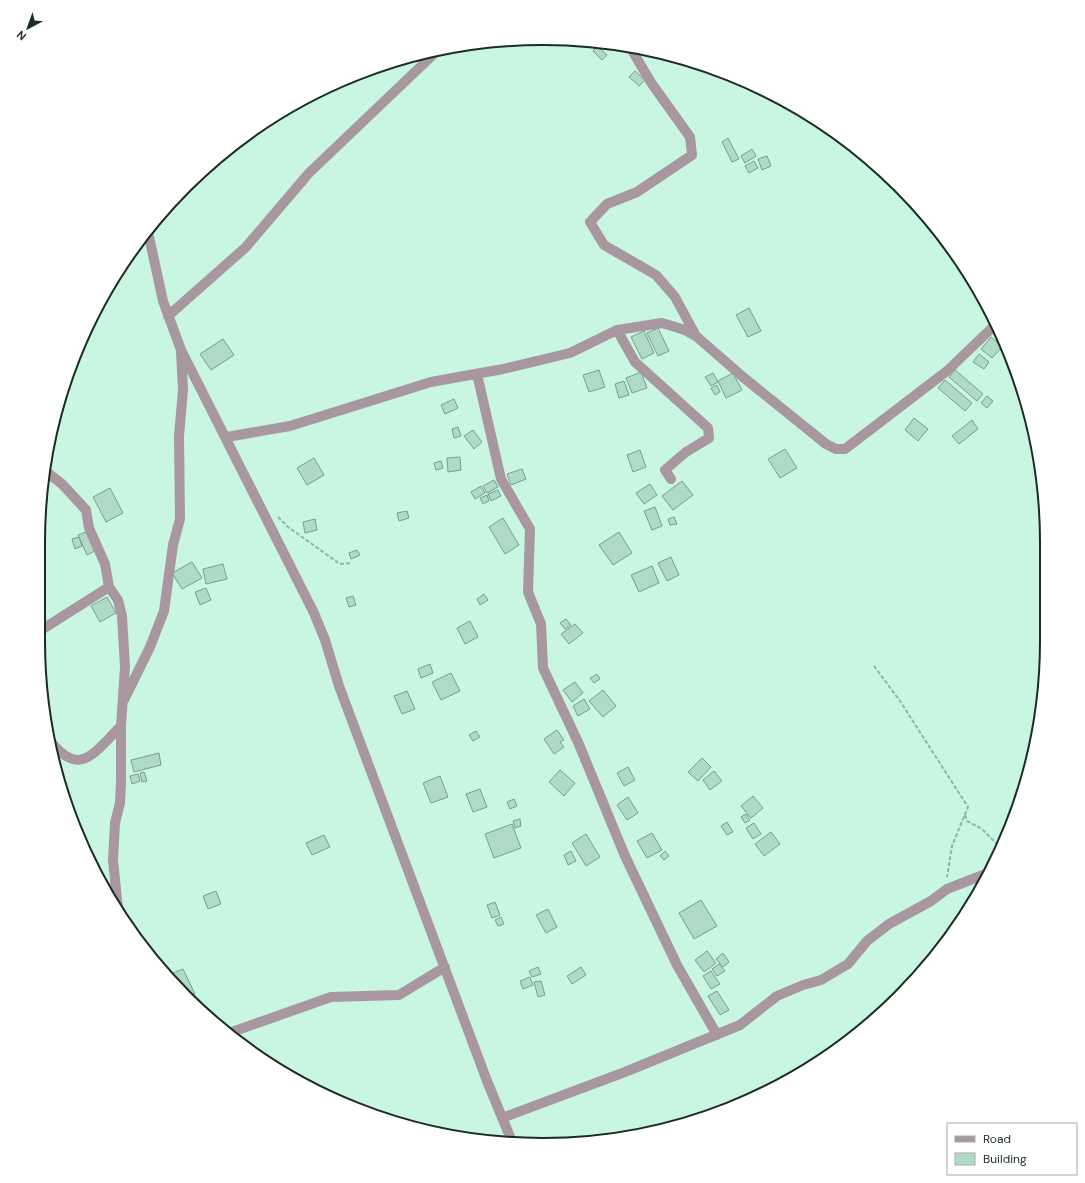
<svg xmlns="http://www.w3.org/2000/svg" width="1085" height="1183" font-family="'DM Sans',sans-serif">
	<rect width="100%" height="100%" fill="#c9f6e0"/>
	<path fill="#afdbc6" stroke="#769f8c" d="M597,46L607,55L602,60L593,51Z
		M635,71L645,80L639,86L629,77Z
		M728,138L739,159L732,162L722,142Z
		M752,149L756,156L745,163L741,156Z
		M767,156L771,166L762,170L758,159Z
		M754,161L758,168L749,173L745,166Z
		M749,308L761,331L748,337L736,315Z
		M658,328L669,351L658,356L647,333Z
		M644,331L654,353L642,359L631,337Z
		M991,337L1002,347L992,358L981,349Z
		M223,339L234,355L211,370L200,354Z
		M979,354L989,362L984,369L973,362Z
		M599,370L605,387L589,392L583,375Z
		M955,370L983,394L977,401L949,377Z
		M641,372L647,388L632,393L626,378Z
		M713,373L718,382L711,386L705,377Z
		M733,373L742,390L726,398L718,381Z
		M945,380L972,403L965,411L938,388Z
		M624,381L629,395L619,398L615,384Z
		M717,385L720,392L715,395L711,388Z
		M987,396L993,401L987,408L981,403Z
		M454,399L458,408L445,414L441,405Z
		M914,418L928,429L918,441L905,430Z
		M972,420L978,429L959,444L952,436Z
		M458,427L461,436L454,438L452,429Z
		M473,430L482,442L474,449L464,436Z
		M785,449L797,468L780,478L768,459Z
		M640,450L646,467L633,472L627,455Z
		M460,457L461,470L448,472L447,458Z
		M314,458L324,475L307,485L297,468Z
		M441,461L443,468L436,470L434,463Z
		M522,469L526,479L511,485L507,474Z
		M494,480L498,487L487,493L483,486Z
		M682,481L693,495L673,510L662,496Z
		M650,484L657,495L644,504L636,493Z
		M481,486L485,493L475,499L471,492Z
		M110,488L123,513L106,522L93,497Z
		M498,490L501,496L491,501L488,494Z
		M487,495L489,501L483,504L480,498Z
		M655,507L662,526L652,530L644,511Z
		M407,511L409,518L399,521L397,513Z
		M674,517L677,524L670,525L668,519Z
		M503,518L519,545L505,554L489,527Z
		M315,519L317,530L305,533L303,522Z
		M86,532L95,551L87,555L78,535Z
		M619,532L632,553L613,565L599,545Z
		M79,537L82,546L75,549L72,539Z
		M357,550L360,555L351,559L349,553Z
		M671,557L679,575L667,581L658,563Z
		M40,560L45,569L39,572V560Z
		M192,562L202,578L182,589L172,573Z
		M223,564L227,579L206,584L203,569Z
		M652,566L659,583L639,592L631,575Z
		M206,588L211,600L200,605L195,592Z
		M484,594L488,600L480,605L477,599Z
		M353,596L356,605L349,607L346,598Z
		M107,597L116,613L100,622L91,606Z
		M566,619L571,625L565,629L560,623Z
		M470,621L478,637L465,644L457,628Z
		M575,624L583,633L569,644L561,634Z
		M430,664L433,673L421,678L418,669Z
		M451,673L460,691L441,700L432,682Z
		M597,674L600,679L594,683L590,678Z
		M575,682L583,693L572,702L563,690Z
		M603,690L616,706L603,717L589,701Z
		M407,691L415,709L402,714L394,696Z
		M584,699L590,709L578,716L573,706Z
		M557,730L564,740L560,742L564,747L554,754L544,739Z
		M476,731L480,737L473,741L469,735Z
		M159,753L161,765L134,772L131,760Z
		M702,758L711,767L698,781L688,772Z
		M628,767L635,780L624,786L617,773Z
		M560,770L575,783L564,796L549,782Z
		M714,771L722,781L710,790L703,780Z
		M144,772L147,781L142,782L140,773Z
		M138,774L140,781L132,784L130,776Z
		M440,776L448,797L431,803L423,783Z
		M480,789L487,807L473,812L466,794Z
		M753,796L763,808L751,818L741,806Z
		M628,797L638,813L627,820L617,805Z
		M514,799L517,806L510,809L507,802Z
		M746,814L750,820L745,823L741,817Z
		M520,819L521,826L515,828L513,821Z
		M727,822L733,832L727,835L721,826Z
		M754,823L761,834L753,839L746,828Z
		M512,824L521,848L494,858L485,834Z
		M771,832L780,844L764,856L755,844Z
		M652,833L662,850L647,858L637,841Z
		M586,834L600,857L586,866L572,843Z
		M324,835L330,847L312,855L306,843Z
		M571,851L576,861L568,865L564,855Z
		M665,851L669,856L664,860L660,856Z
		M216,891L221,904L208,909L203,896Z
		M701,900L717,926L694,939L679,913Z
		M495,902L500,915L492,918L487,905Z
		M548,909L557,927L546,933L536,915Z
		M501,917L504,924L498,926L495,920Z
		M707,951L716,963L704,972L695,960Z
		M723,953L729,962L723,967L716,959Z
		M719,964L725,971L717,976L712,969Z
		M538,967L541,974L532,977L529,971Z
		M581,967L586,975L572,984L567,976Z
		M183,969L195,994L188,997L168,975Z
		M711,971L720,984L711,989L703,976Z
		M530,977L533,985L523,989L520,981Z
		M541,981L545,995L538,997L534,982Z
		M717,991L729,1010L720,1015L708,996Z"/>
	<g fill="none" stroke-linecap="round" stroke-linejoin="round">
		<path stroke="#91b5a4" stroke-width="2" stroke-dasharray="4 2" stroke-linecap="butt" d="M278,517L288,527L340,564L352,563
			M874,666L900,701L968,807L952,846L947,877
			M965,815L967,821L982,829L1000,847"/>
		<path stroke="#a997a0" stroke-width="10" d="M630,47L652,84L690,137L692,155L637,192L607,204L590,222L604,245L656,275L675,297L696,336
			M148,232L163,301L181,350L314,613L325,640L339,686L487,1081L513,1144
			M168,316L246,247L309,173L438,50
			M617,330L635,362L708,428L709,438L686,452L665,470L671,479
			M477,374L501,479L530,529L528,592L541,624L543,668L578,742L625,856L677,965L717,1035
			M227,437L290,426L431,382L503,369L570,353L617,330L662,323L685,330L696,336L743,377L826,444L836,449H845L947,371L995,325
			M44,470L62,484L86,510L89,528L105,564L109,587L118,600L122,616L125,667L121,726V782L120,803L115,823L113,860L118,909
			M38,632L109,587
			M124,700L150,647L164,611L173,545L180,519L179,436L183,390L181,352
			M47,737C79,780 93,754 121,726
			M229,1033L331,997L399,995L445,967
			M502,1118L625,1072L740,1025L777,996L803,985L821,980L848,964L867,941L889,924L931,901L947,889L988,873"/>
	</g>
	<path d="M0 0H1085V1183H0ZM542 45H543A497 497 0 0 1 1040 542V641A497 497 0 0 1 543 1138H542A497 497 0 0 1 45 641V542A497 497 0 0 1 542 45Z" fill="#fff" fill-rule="evenodd"/>
	<path fill="none" stroke="#1b2c25" stroke-width="2" d="M542 45H543A497 497 0 0 1 1040 542V641A497 497 0 0 1 543 1138H542A497 497 0 0 1 45 641V542A497 497 0 0 1 542 45Z"/>
	<rect x="947" y="1123" width="130" height="52" fill="#ffffff" stroke="#a4aba8"/>
	<rect x="955" y="1136" width="20" height="6" fill="#a997a0" stroke="#a4aba8"/>
	<text x="983" y="1143" font-size="12" fill="#1b2c25">Road</text>
	<rect x="955" y="1153" width="20" height="12" fill="#afdbc6" stroke="#a4aba8"/>
	<text x="983" y="1163" font-size="12" fill="#1b2c25">Building</text>
	<g transform="translate(28 28) rotate(221)" stroke="#ffffff" stroke-width="3" paint-order="stroke">
	<path d="M0-3L7 15L0 10L-7 15Z" fill="#1b2c25"/>
	<text y="-6" font-size="11" font-weight="bold" text-anchor="middle" fill="#1b2c25">N</text>
	</g>
</svg>
